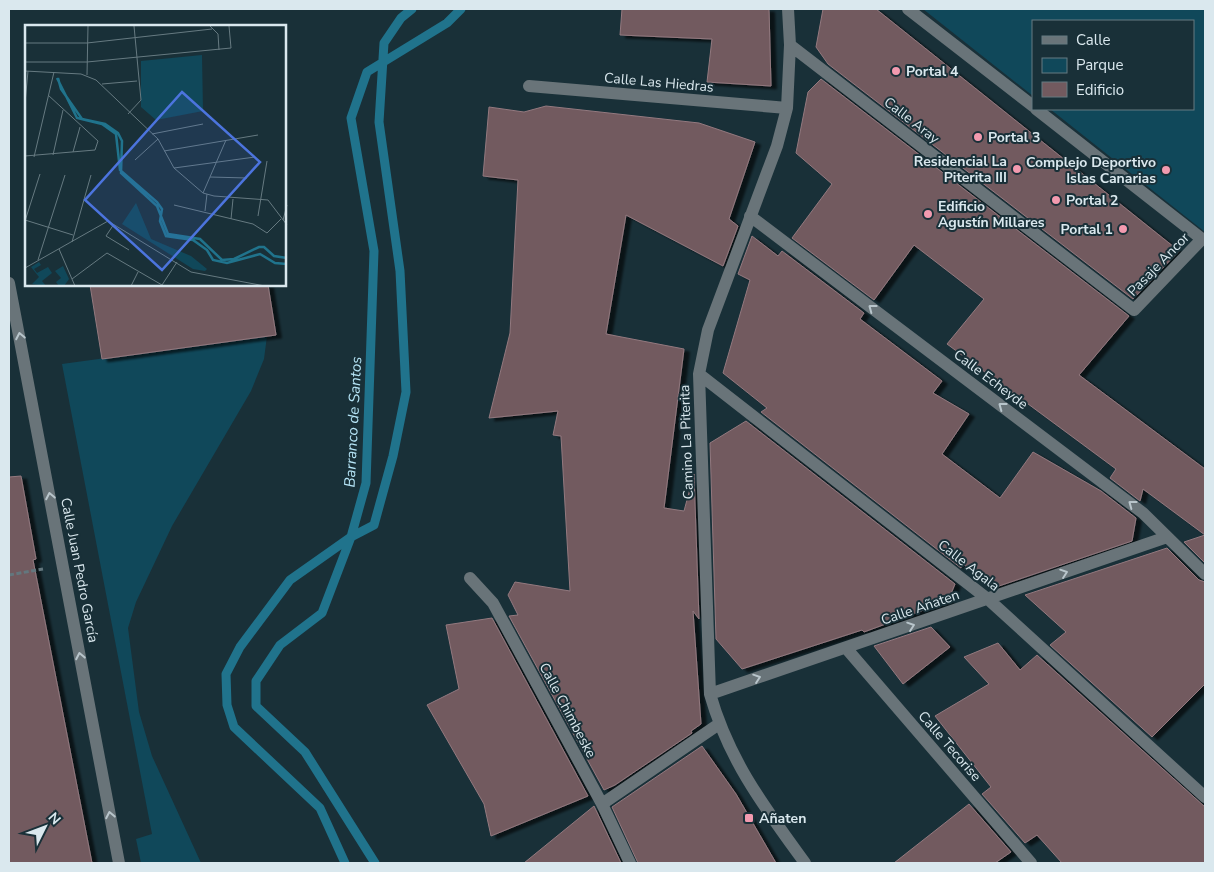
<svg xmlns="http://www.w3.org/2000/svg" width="1214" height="872" font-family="'Nunito Sans',sans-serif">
	<defs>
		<filter id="shadow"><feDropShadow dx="5.5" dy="3" stdDeviation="1" flood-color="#0009"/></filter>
	</defs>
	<rect width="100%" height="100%" fill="#193038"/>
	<path fill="#10485a" d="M923,9H1205V232L1050,109H1193V21H1033V96Z
		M267,336L264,359L251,391L172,526L136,602L128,628L139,712L152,756L201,863H141L136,839L152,834L62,364Z"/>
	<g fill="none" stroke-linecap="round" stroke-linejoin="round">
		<path stroke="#20738c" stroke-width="9" d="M345,863L320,808L234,727L227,705L226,674L240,647L290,580L351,537L374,525L393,456L406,392L400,271L379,122L384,43L401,18L412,9
			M375,863L305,752L256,706V681L280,645L322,613L351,537L366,483L374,251L351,118L367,72L447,23L461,9"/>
	</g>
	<path fill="#725a5f" stroke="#93797f" filter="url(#shadow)" d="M622,9H769L771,86L707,82L712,39L620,35Z
		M823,9H876L1179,251L1133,299L828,64L816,47Z
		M821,79L1129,316L1079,375L1205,469V563L1184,542L1205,535L1143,489L1140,501L1110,478L1116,469L947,344L984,299L914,245L874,300L792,238L832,184L796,153L808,92Z
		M546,106L699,123L755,142L729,219L738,226L723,266L626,215L606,334L684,349L664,508L684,511L694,474L699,619L693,611L701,724L691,731L692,733L615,785L604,790L509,616L518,615L508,595L515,582L570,591L561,436L553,435L558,411L489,418L510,333L518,180L483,176L489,107L524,112Z
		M752,236L778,256L782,251L864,313L860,319L942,381L933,393L969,414L942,454L1000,498L1033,452L1101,491L1136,518L1132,541L993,588L963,564L961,568L761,412L767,408L723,373L750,280L738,274Z
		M90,285H268L276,335L102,359Z
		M746,421L955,584L948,601L864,632L862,630L742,669L716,639L710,443Z
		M21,476L36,559L33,560L92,863H9V477Z
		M1167,548L1199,580L1205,582V684L1152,737L1050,645L1066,632L1025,595Z
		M492,618L588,796L491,836L484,804L427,705L459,689L446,625Z
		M931,627L950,647L903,684L874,646Z
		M998,643L1020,670L1037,655L1205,807V863H1062L1037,835L1025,843L982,794L991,787L935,716L989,684L964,657Z
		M702,746L736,794L776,863H638L612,807Z
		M969,804L1011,852L995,863H894Z
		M594,806L621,863H524Z"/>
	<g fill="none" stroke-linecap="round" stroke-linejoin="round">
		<path stroke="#63777e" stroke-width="3" stroke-dasharray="5 2.5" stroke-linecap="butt" d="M9,575L43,569"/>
		<path stroke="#697479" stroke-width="12" d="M788,9L790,45L787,108L777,146L708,330L699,374L710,694C729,761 765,808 805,863
			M908,9L1033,106
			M790,45L1134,310L1202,239L1036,109
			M529,86L787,108
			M750,216L1143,513L1205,574
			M9,283L119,863
			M699,374L989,600L1205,797
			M470,578L493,603L602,804L630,863
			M846,648L1031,863
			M710,694L1167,537
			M602,804L719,724"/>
	</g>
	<defs><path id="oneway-chevron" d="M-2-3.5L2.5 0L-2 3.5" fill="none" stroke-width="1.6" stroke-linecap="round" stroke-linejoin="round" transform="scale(1.25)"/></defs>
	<g stroke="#b8c5cb">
		<use href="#oneway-chevron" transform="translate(872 308) rotate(-143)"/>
		<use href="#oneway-chevron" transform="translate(20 336) rotate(-101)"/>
		<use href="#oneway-chevron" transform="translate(1002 406) rotate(-143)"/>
		<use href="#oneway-chevron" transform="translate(50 496) rotate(-101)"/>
		<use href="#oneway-chevron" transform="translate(1132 504) rotate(-143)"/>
		<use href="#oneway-chevron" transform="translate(1064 573) rotate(-19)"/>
		<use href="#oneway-chevron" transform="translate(911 626) rotate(-19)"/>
		<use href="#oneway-chevron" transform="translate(80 656) rotate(-101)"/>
		<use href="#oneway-chevron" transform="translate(757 678) rotate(-19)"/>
		<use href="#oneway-chevron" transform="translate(110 815) rotate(-101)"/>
	</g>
	<g fill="#f29aaf" stroke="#193038" stroke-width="2">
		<circle cx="896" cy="71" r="5"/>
		<circle cx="978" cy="137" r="5"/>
		<circle cx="1017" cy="169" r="5"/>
		<circle cx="1166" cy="170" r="5"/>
		<circle cx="1056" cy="200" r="5"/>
		<circle cx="928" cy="214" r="5"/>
		<circle cx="1123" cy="229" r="5"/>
		<rect x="744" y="813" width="10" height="10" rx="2.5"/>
	</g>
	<g text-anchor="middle" stroke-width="4" stroke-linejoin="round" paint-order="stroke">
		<g font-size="14" font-weight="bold" fill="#dae8ee" stroke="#193038" text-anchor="start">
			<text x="906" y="76">Portal 4</text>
			<text x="988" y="142">Portal 3</text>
			<text x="1007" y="166" text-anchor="end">Residencial La<tspan x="1007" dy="16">Piterita III</tspan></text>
			<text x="1156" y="167" text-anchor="end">Complejo Deportivo<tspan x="1156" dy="16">Islas Canarias</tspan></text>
			<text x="1066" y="205">Portal 2</text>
			<text x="938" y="211">Edificio<tspan x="938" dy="16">Agustín Millares</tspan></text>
			<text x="1113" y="234" text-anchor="end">Portal 1</text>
			<text x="759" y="823">Añaten</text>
		</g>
		<g font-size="14" fill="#dae8ee" stroke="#193038">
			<text transform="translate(659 82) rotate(5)" y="5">Calle Las Hiedras</text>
			<text transform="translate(912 120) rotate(38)" y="5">Calle Aray</text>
			<text transform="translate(1158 264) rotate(-46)" y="5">Pasaje Ancor</text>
			<text transform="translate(991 379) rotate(37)" y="5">Calle Echeyde</text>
			<text transform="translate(686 442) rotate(-92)" y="5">Camino La Piterita</text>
			<text transform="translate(969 565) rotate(38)" y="5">Calle Agala</text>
			<text transform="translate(80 570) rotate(79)" y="5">Calle Juan Pedro García</text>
			<text transform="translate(920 607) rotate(-19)" y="5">Calle Añaten</text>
			<text transform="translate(568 710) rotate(62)" y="5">Calle Chimbeske</text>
			<text transform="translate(950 746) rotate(49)" y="5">Calle Tecorise</text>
		</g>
		<g font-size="15" font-style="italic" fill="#b6e5f7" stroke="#193038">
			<text transform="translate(353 422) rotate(-87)" y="5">Barranco de Santos</text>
		</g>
	</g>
	<g transform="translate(25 25)">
		<rect width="261" height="261" fill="#193038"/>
		<path d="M177,30L178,86L131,95L116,82V36ZM111,178L126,214L166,231L182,244L180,246L168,244L97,199ZM14,237L16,240L9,244L12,248L23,242L27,248L17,256L21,261L7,259L14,252L6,242ZM38,241L44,254L39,261H34L31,257L36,253L30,246Z" fill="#10485a"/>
		<path fill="none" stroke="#20738c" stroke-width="2.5" d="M32,53L52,93L77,99L91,109L95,145L132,177L137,184L135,196L141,211L168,215L182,225L188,235L202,238L235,229L250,238L262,239M33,53L36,64L57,94L80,99L93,108L97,116L96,148L132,181L143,209L175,214L197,235L209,234L234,222H239L249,231L262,233"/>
		<path fill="none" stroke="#667a81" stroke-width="1" d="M185,1L193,9L194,25M0,18H62L187,4M0,37H62L206,23L204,1M0,46L56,49L71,55L133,114L149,143L178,168L189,171L243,175L262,200M62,50L63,1M77,59L112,56M0,78L3,46M103,89L116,75L109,1M127,109L178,99M139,126L233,110M48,127L55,102M28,130L38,85M0,131L70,125L73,116L23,70M9,132L29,47M110,135L133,114M149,143L230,132M185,152L222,153M178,168L201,115M149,180L228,199L242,208L256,194M180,186L182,169M233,191L242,136M206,194L208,174M0,195L48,210M258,195L262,180M0,196L15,149M89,199L81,211L104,225M47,217L66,150M34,224L50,261M13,235L40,150M0,243L83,196L166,247L240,261M47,254L82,228L137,260L152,237M106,261L113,247"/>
		<path fill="#4c74de" fill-opacity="0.15" stroke="#4c74de" stroke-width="2.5" d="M157,67L235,137L137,245L60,175Z"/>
		<rect width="261" height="261" fill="none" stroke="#dae8ee" stroke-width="2.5"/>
	</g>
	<rect width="1214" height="872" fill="none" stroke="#dae8ee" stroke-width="20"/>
	<rect x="1032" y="20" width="162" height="90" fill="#193038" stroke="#667a81"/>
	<rect x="1042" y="36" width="25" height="8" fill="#697479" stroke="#667a81"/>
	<text x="1076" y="45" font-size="15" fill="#dae8ee">Calle</text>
	<rect x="1042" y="58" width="25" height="15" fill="#10485a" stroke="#667a81"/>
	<text x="1076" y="70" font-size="15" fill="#dae8ee">Parque</text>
	<rect x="1042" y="82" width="25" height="15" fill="#725a5f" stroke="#667a81"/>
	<text x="1076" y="95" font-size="15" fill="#dae8ee">Edificio</text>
	<g transform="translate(45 827) rotate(48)" stroke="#193038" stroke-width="4" paint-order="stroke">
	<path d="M0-4L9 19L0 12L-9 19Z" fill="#dae8ee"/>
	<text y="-8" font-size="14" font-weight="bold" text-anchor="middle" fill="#dae8ee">N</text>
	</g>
</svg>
